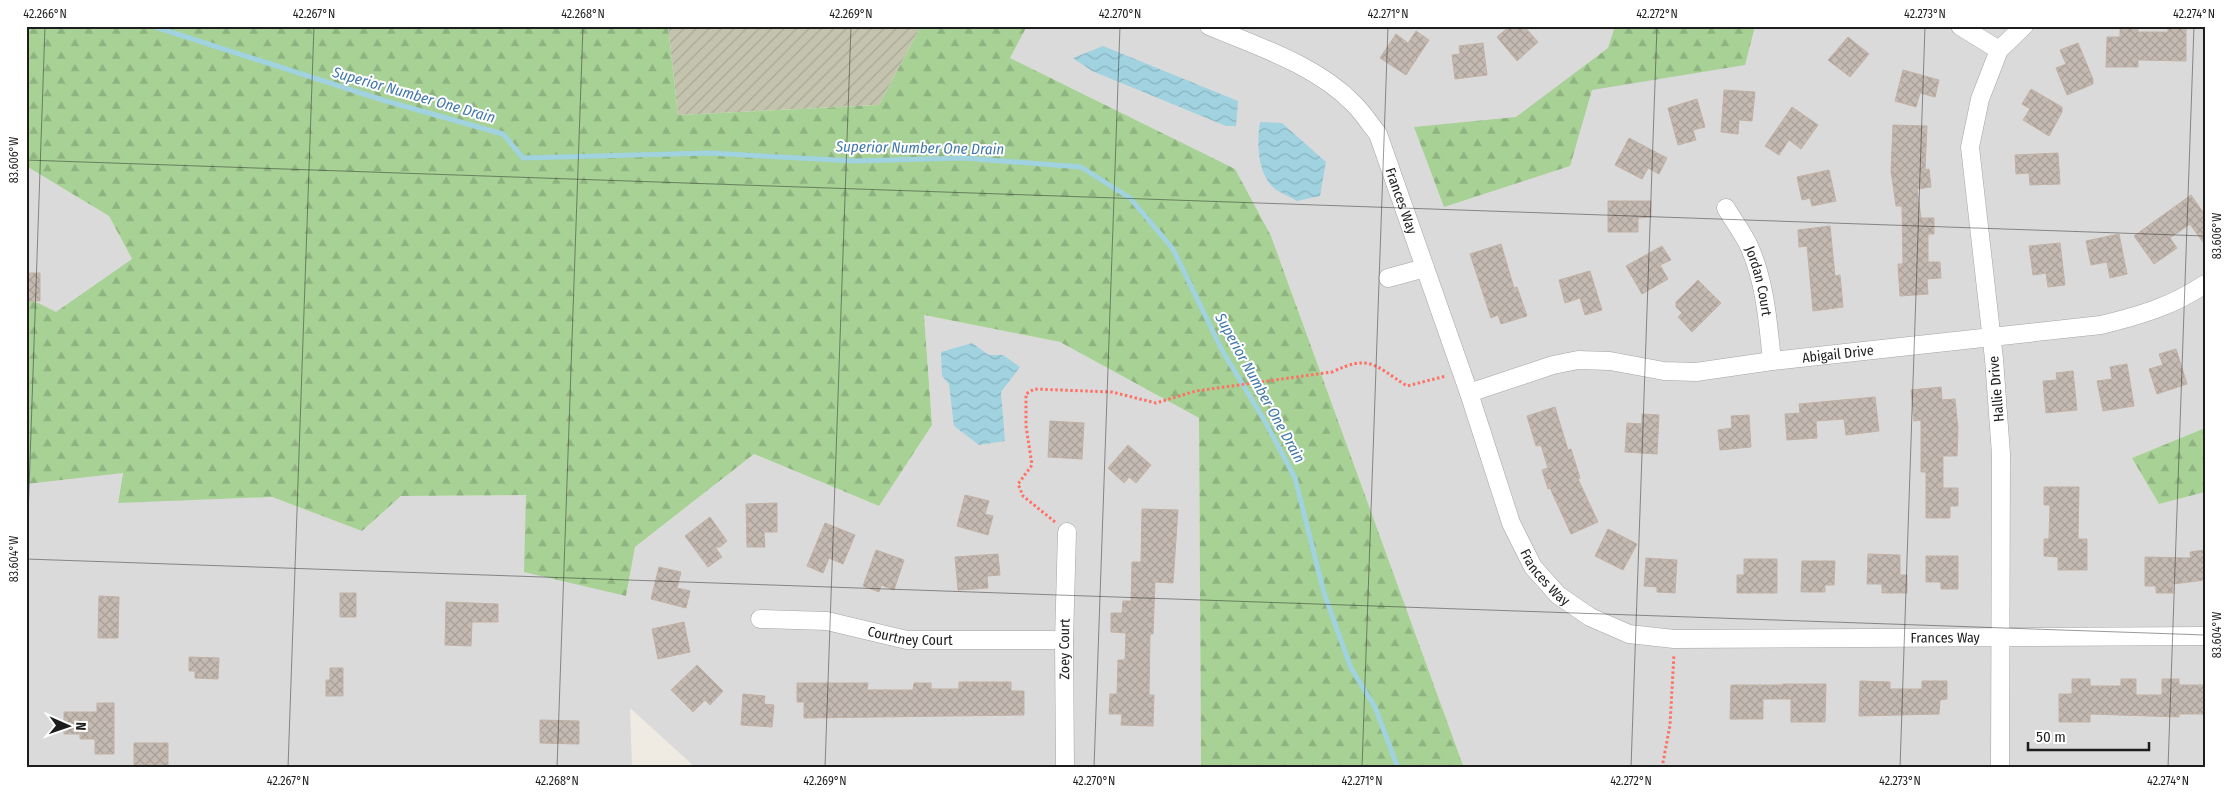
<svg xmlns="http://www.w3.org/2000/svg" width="2231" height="794" font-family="'Fira Sans Condensed',sans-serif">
	<defs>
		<pattern id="construction-furrows" width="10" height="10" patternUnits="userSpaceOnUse" patternTransform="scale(1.25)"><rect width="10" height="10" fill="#c4c4ae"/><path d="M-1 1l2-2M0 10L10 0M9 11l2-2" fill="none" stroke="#a8a895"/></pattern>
		<pattern id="forest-firs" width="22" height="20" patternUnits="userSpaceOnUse" patternTransform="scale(1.25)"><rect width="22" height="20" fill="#a7d195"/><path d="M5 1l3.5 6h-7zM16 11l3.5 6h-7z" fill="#8fb380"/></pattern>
		<pattern id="water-waves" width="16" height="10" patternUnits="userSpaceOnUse" patternTransform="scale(1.25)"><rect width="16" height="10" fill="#a0d2e0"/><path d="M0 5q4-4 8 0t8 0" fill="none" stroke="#89b4c0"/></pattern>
		<pattern id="building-cross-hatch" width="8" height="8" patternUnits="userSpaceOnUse" patternTransform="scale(1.25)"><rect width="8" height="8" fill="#c4bab2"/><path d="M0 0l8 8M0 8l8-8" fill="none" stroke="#a89f99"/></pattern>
	</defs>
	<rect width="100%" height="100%" fill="#efebe2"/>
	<path fill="#dbdada" d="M1027,26H2205V428L2132,458L2159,504L2205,492V768H1464L1271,236L1010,58Z
		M26,166L109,216L152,297L118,502L272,497L362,531L401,496L527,495L626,596L635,547L754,454L879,506L932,425L924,315L1060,342L1199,418L1201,768H696L630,708L632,768H26Z"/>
	<path fill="url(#construction-furrows)" d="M668,26H921L879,105L678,115Z"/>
	<path fill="url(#forest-firs)" d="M26,26H668L678,115L879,105L921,26H1027L1010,58L1235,169L1271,236L1464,768H1201L1199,418L1060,342L924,315L932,425L879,506L754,454L635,547L626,596L524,572L526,495L401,496L362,531L272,497L118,503L123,473L26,484V297L56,312L132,259L109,216L26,166Z
		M1615,26H1755L1745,65L1592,90L1570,166L1444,207L1414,127L1516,117L1608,48Z
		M2205,428V492L2159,504L2132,458Z"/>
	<path fill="url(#water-waves)" d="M1103,46L1238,101L1236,126H1226L1092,71L1073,58Z
		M1260,122L1282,123L1326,162L1320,196L1297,201C1289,196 1275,191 1270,184C1257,167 1257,141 1260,122Z
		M972,343L989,355H1003L1020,367L1001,392L1005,441L979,445L954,426L949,384L942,376L941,352Z"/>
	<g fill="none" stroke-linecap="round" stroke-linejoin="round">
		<path stroke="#a0d2e0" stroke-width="5" d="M152,26L386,101L503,134L523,158L709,153L856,161L963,158L1081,167L1130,198L1173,249L1223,352L1266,423L1295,478L1324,593L1351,668L1375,707L1398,768"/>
	</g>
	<path fill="url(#building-cross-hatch)" stroke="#c2b1a4" d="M1510,26H1524L1538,42L1517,61L1497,37Z
		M2120,26H2138V32H2168V26H2186V61L2138,60V67H2106L2107,37H2120Z
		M1416,31L1429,40L1406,75L1380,58L1396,34L1408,43Z
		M1848,37L1869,54L1850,77L1828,60Z
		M1483,43L1487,75L1455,79L1452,55L1460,54L1459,46Z
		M2078,43L2093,79V84L2067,95L2056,68L2066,64L2060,50Z
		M1903,70L1939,80L1935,97L1920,93L1916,107L1895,101Z
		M2031,89L2062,107V112L2049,136L2023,120L2030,109L2022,104Z
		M1724,90L1755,92L1752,121L1739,120L1738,134L1721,132Z
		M1697,99L1705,127L1693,130L1696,140L1678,145L1668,108Z
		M1792,107L1818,125L1801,149L1789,140L1779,155L1765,146Z
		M1893,125L1927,126L1925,170L1929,169L1931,187L1917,189L1921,218H1934V234H1928V262H1940L1941,278L1927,279L1928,294L1900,296L1898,264H1903L1902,206H1896L1891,171Z
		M1629,138L1667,158L1659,174L1648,168L1642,179L1615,165Z
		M2058,153L2060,184L2030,185L2029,173L2016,174L2015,155Z
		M1829,170L1836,201L1812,206L1810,198L1802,200L1797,177Z
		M2191,195L2205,215V245L2190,224L2170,238L2177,248L2154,264L2134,236Z
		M1608,201H1651V217L1638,218V232H1608Z
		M1830,226L1835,276L1840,275L1843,307L1813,311L1807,246L1799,247L1798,230Z
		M2119,234L2127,274L2110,278L2107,262L2091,265L2086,241Z
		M2060,243L2065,285L2048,287L2046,273L2033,275L2029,246Z
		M1501,244L1514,288L1517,287L1527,316L1501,324L1498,315L1491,318L1470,254Z
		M1662,246L1671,260L1660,265L1668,279L1642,294L1626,266Z
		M1590,271L1602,310L1585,315L1580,298L1565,303L1559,280Z
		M26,273H40V301H26Z
		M1698,280L1721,303L1692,332L1678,317L1682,313L1676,307V302Z
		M2176,349L2187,384L2157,394L2149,369L2163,365L2159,354Z
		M2127,364L2134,406L2103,411L2097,381L2112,379L2110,367Z
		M2073,371L2077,410L2046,413L2043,381L2057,380L2056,373Z
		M1941,387L1942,400L1955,399L1958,429L1957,456H1943V488H1958V506H1950V518H1926V472H1921V420L1914,421L1911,390Z
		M1875,397L1879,431L1846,435L1844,419L1816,421L1817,438L1787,440L1785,414L1800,413L1799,404Z
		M1555,407L1568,450L1571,449L1580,478L1578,479L1598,522L1571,534L1550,488L1548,489L1542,470L1548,468L1541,445L1536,446L1527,416Z
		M1642,414L1659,415L1657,454L1625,452L1627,423L1642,424Z
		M1749,415L1751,447L1720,450L1718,430L1732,428L1731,416Z
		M1050,421L1084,423L1082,459L1048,457Z
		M1128,445L1151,465L1136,483L1129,477L1124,483L1108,468Z
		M2044,487H2079L2078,539H2087V570H2058V557L2044,556V539H2049L2050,505H2044Z
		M965,495L989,501L985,514L993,516L988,535L957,526Z
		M777,503V532H764L765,547H747L746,504Z
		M1142,509L1178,510L1173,583L1155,582L1153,634H1150L1149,695H1154L1153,726L1121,725L1122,714H1109L1110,694H1117L1118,660H1125L1126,633L1111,632V613H1122L1123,601H1131L1132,562H1141Z
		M710,517L727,541L720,547H715L722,557L708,567L685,536Z
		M825,523L855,535L843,564L829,558L823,573L807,566Z
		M1608,529L1637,544L1623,570L1595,556Z
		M876,550L904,560L894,590L881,585L879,592L863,586Z
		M2205,550V580L2173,584V593H2156V586H2145V557L2191,558L2190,552Z
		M998,554L1000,575L987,576L988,588L958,590L955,557Z
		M1868,554L1900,555V575H1907V593H1882V584H1867Z
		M1926,556H1958V589H1941V582H1926Z
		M1646,558L1677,560L1675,593L1657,592V587L1644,586Z
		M1744,559H1777V593H1737V575H1744Z
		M1802,561H1835L1834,585H1825V592H1801Z
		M659,567L681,572L677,588L690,591L686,608L651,599Z
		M340,593H356V617H340Z
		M99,596L119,597L118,638H98Z
		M446,602L498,604V622H472L471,646L445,645Z
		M684,622L690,652L658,659L652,629Z
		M189,657L219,658L218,679L195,678V671H189Z
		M697,665L723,691L710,705L705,700L693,712L671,690Z
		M330,668H343V696H326V680H330Z
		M2072,679H2090V686H2121V679H2136V695H2162V679H2179V685H2205V714H2179V717L2090,714V722H2059V694H2072Z
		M1860,681L1890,682V689H1922V681H1947V699L1940,700L1939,714L1859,716Z
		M959,682H1011V691H1024V715L804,718V702H797V683H868L867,690H913L914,683H931V689H959Z
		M1783,684H1826L1825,722H1791V699H1763V719H1730L1731,685H1783Z
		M743,694L765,696L764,704L774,705L772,727L741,725Z
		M97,703H114V754H95V739H80V734H64V712H97Z
		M540,720L579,721V744L540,743Z
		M134,743H168V766L134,765Z"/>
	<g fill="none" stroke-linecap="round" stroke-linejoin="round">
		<defs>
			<g id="minor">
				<path id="s1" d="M1209,26C1259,47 1316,65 1354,104C1363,113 1370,124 1378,134L1469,393L1511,523L1533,567L1558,595L1590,617L1629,634L1674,639L2205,636"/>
				<path d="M1960,26L1999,50"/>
				<path id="s2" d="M1726,208C1733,220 1742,232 1748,244C1765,280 1768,322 1772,361"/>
				<path d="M1388,278L1425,268"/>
				<path id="s3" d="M1469,393L1553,365L1578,360L1610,361L1664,371L1696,372L1772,361L2101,325C2138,316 2173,306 2205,284"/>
				<path id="s4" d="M760,619L827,621L907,640H1064"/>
				<path id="s5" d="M1065,768L1064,640L1067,532"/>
				<path d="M2000,768L2001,454L1994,359L1970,147L1980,99L1999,50L2024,26"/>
			</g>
		</defs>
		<use href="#minor" stroke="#a4a4a4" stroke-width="19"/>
		<path stroke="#ff7164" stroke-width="3" stroke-dasharray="2.5 2.5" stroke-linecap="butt" d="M1055,522L1023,496L1018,484L1032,465L1026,426V394L1034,389L1112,392L1156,403L1196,391L1332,372C1370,354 1374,365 1407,386L1446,376
			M1662,768L1670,725L1674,654"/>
		<use href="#minor" stroke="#fff" stroke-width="18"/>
	</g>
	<path fill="none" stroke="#1d1d1d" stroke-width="1" stroke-opacity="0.45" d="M26,160L2205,236M26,559L2205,635M26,576L45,26M288,768L314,26M557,768L583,26M825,768L851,26M1094,768L1120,26M1362,768L1388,26M1631,768L1657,26M1900,768L1925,26M2168,768L2194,26"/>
	<g text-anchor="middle" stroke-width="4" stroke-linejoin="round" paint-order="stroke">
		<g font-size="14" fill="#1d1d1d" stroke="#fff">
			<text dy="5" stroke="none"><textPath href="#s1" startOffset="275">Frances Way</textPath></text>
			<text dy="5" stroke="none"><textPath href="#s2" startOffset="81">Jordan Court</textPath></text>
			<text dy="5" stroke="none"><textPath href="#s3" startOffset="376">Abigail Drive</textPath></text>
			<text transform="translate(1996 389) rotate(-95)" y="5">Hallie Drive</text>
			<text dy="5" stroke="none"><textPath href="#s1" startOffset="680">Frances Way</textPath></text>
			<text dy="5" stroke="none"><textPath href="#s4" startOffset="152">Courtney Court</textPath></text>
			<text dy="5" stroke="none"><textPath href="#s1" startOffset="1100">Frances Way</textPath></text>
			<text dy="5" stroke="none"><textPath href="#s5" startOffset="119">Zoey Court</textPath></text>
		</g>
		<g font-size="15" font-style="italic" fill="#4178aa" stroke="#fff">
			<text transform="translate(414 95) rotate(16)" y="5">Superior Number One Drain</text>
			<text transform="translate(920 148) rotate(1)" y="5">Superior Number One Drain</text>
			<text transform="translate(1260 388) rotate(61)" y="5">Superior Number One Drain</text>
		</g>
	</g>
	<rect width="2231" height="794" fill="none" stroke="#ffffff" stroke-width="55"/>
	<g transform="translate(68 726) rotate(92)" stroke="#ffffff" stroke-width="4" paint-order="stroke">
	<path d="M0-4L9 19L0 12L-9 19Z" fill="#1d1d1d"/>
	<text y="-8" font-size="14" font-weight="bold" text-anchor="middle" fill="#1d1d1d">N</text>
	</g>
	<path d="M2028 742v8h121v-8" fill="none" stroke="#1d1d1d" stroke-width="2.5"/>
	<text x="2036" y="742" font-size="15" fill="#1d1d1d" stroke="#ffffff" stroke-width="4" paint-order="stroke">50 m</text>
	<rect x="28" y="28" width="2176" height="738" fill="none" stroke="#1d1d1d" stroke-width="2"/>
	<g font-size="12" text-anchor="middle" fill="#1d1d1d">
		<text x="45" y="18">42.266°N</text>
		<text x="314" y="18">42.267°N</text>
		<text x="583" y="18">42.268°N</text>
		<text x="851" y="18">42.269°N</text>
		<text x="1120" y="18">42.270°N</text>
		<text x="1388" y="18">42.271°N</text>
		<text x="1657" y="18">42.272°N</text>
		<text x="1925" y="18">42.273°N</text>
		<text x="2194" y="18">42.274°N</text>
		<text transform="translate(14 160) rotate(-90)" y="4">83.606°W</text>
		<text transform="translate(2217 236) rotate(-90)" y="4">83.606°W</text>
		<text transform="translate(14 559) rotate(-90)" y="4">83.604°W</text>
		<text transform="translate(2217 635) rotate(-90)" y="4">83.604°W</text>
		<text x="288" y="785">42.267°N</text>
		<text x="557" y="785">42.268°N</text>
		<text x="825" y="785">42.269°N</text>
		<text x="1094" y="785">42.270°N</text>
		<text x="1362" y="785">42.271°N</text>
		<text x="1631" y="785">42.272°N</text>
		<text x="1900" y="785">42.273°N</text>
		<text x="2168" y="785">42.274°N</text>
	</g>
</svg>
